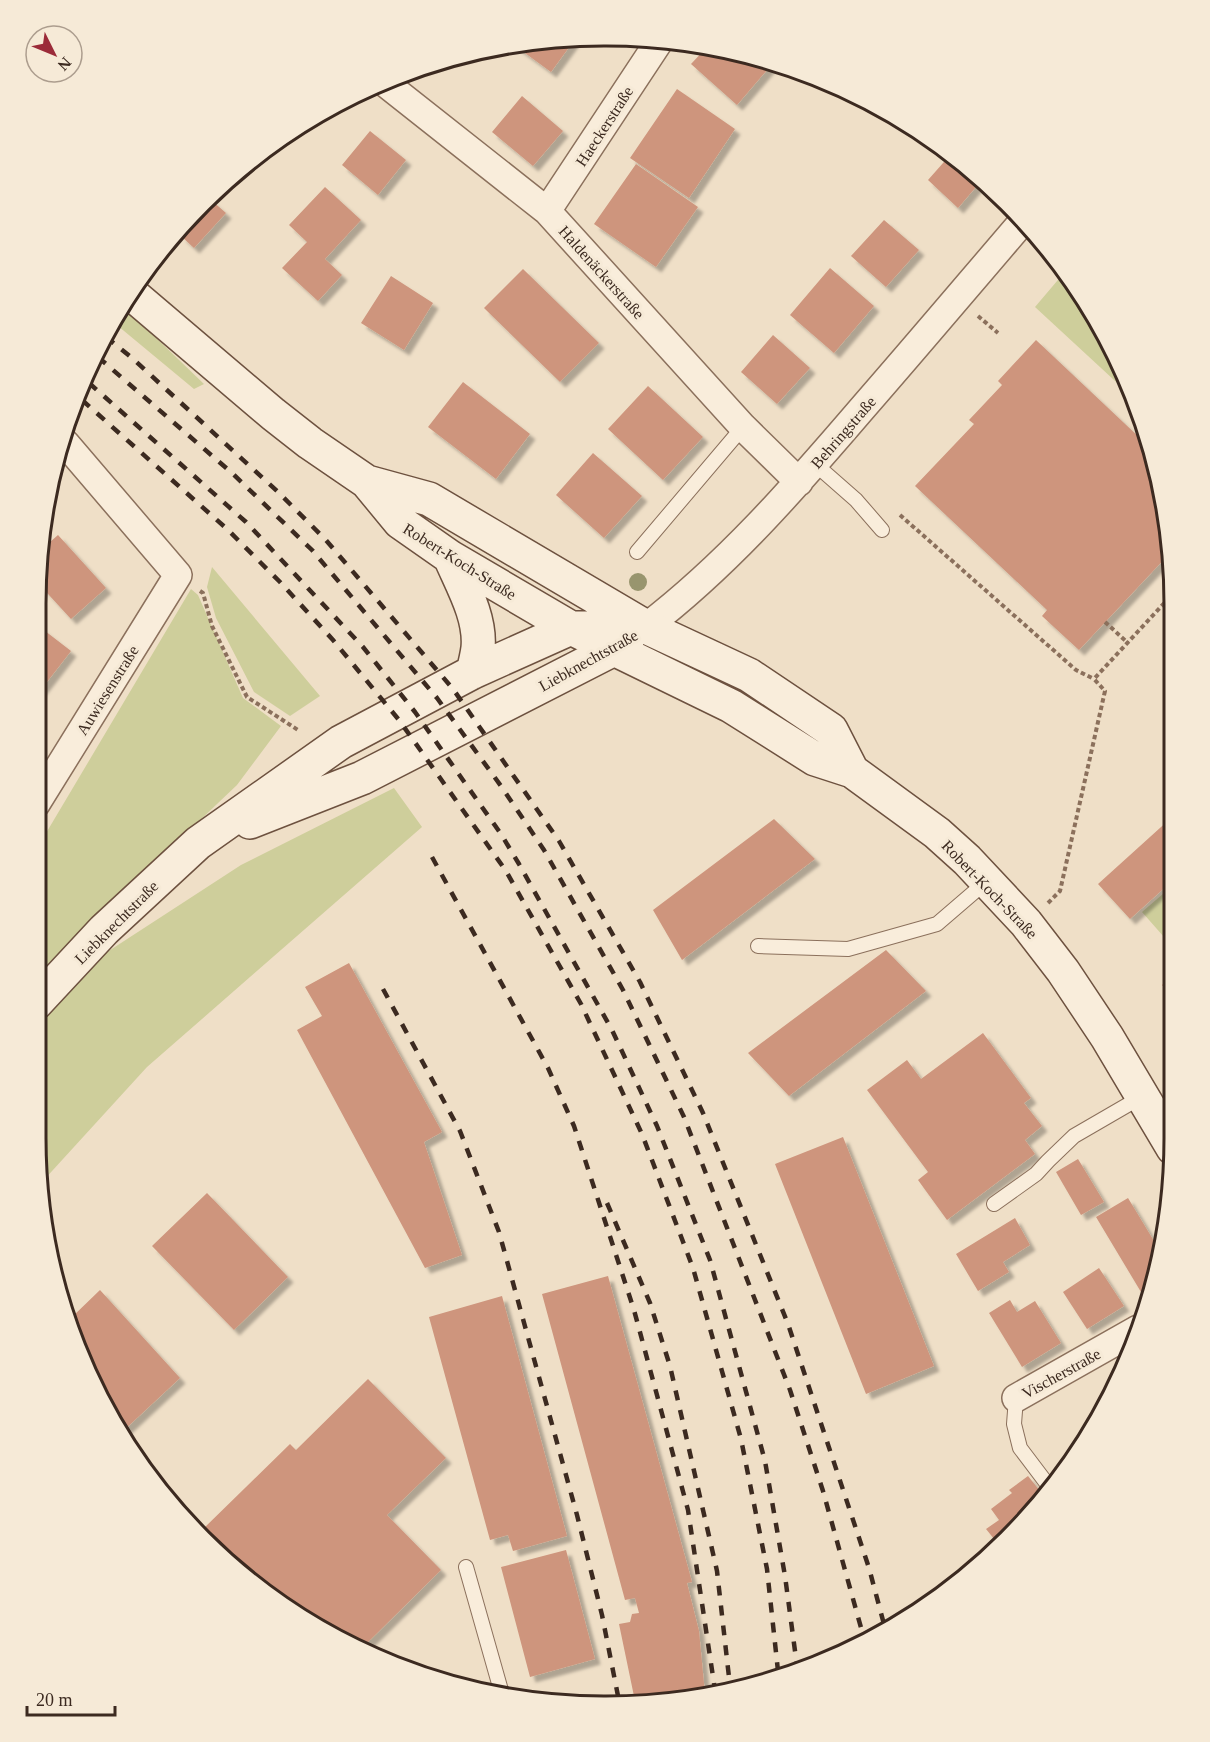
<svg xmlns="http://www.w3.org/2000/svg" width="1210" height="1742" font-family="'Times New Roman',serif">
	<defs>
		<filter id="shadow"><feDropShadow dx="5.5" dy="5.5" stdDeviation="1.5" flood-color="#0004"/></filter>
	</defs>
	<rect width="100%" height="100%" fill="#efdfc7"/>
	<path fill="#cece9b" d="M1063,274L1115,354L1127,392L1035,307Z
		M122,308L152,334L204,384L194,389L112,321Z
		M212,567L320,696L290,716L254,692L216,618L207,587Z
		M191,589L198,595L243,698L281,726L237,785L36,976V850Z
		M394,788L422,827L147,1067L42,1182L36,1137V1027L101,956L241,865Z
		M1171,887V945L1142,912Z"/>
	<path fill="#ce957d" filter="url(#shadow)" d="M575,39L551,72L514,45L530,41Z
		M706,48L752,55L773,63L737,105L691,64Z
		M677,89L735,129L689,198L630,158Z
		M522,96L563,131L533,166L492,132Z
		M370,131L406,160L378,195L342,165Z
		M951,154L981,181L958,208L928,180Z
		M636,164L698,207L656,267L594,224Z
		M325,187L361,220L325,259L342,275L318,301L282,268L307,242L289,225Z
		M211,200L226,213L194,248L181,236Z
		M884,220L919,250L886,287L851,256Z
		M830,268L874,306L834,353L790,315Z
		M523,269L599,343L560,382L484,308Z
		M391,276L433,303L404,350L361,323Z
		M773,335L810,368L777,404L741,372Z
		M1036,340L1141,439L1169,530V554L1079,650L1042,616L1047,610L915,486L974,424L969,420L1002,385L998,381Z
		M463,382L530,434L496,479L428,427Z
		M648,386L703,437L663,480L608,429Z
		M593,453L642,496L604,538L556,495Z
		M58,535L106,588L71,619L38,583L41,550Z
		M36,624L71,651L36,696Z
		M1171,818V882L1130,919L1098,884Z
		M774,819L815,859L682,960L653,910Z
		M886,950L926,991L789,1096L748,1053Z
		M349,963L442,1132L424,1142L462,1255L425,1268L297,1030L322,1016L305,987Z
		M1172,976V996L1162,985Z
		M983,1033L1031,1098L1024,1103L1042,1126L1025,1140L1035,1154L947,1220L918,1180L928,1172L867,1090L907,1060L921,1079Z
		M843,1137L934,1366L866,1394L775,1164Z
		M1078,1159L1104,1202L1081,1215L1056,1172Z
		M207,1193L288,1277L234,1330L152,1246Z
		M1128,1198L1160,1251L1155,1284L1152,1292L1144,1297L1096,1217Z
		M1015,1218L1030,1245L1003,1262L1009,1272L978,1291L956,1254Z
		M1099,1268L1124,1306L1087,1329L1063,1292Z
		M608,1276L692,1582L687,1583L699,1631L705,1694L680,1701H635L619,1624L630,1622L632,1614L639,1613L635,1598L625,1600L542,1294Z
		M100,1290L180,1378L122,1432L71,1318Z
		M502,1296L567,1536L513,1551L508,1535L490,1540L429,1317Z
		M1010,1300L1017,1312L1035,1301L1061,1343L1022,1367L989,1313Z
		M368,1379L446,1458L387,1515L441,1570L363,1647L230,1565L201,1531L290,1444L296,1450Z
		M1028,1476L1044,1496L999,1545L986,1529L999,1520L991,1509L1012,1493L1009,1490Z
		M566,1550L595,1659L530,1677L501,1567Z"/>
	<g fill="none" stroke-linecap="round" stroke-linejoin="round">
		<defs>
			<path id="lane" d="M815,464L856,500L882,530
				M637,552L743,427
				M758,946L848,949L937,924L987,881
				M994,1204L1036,1174L1048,1161L1074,1136L1143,1096
				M1016,1398L1014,1424L1020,1448L1051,1489
				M466,1567L502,1694"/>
			<path id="street" d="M385,83L547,211L743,427L799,482
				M547,211L660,40
				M646,627C727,565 794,488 860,411C915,348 969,284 1023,221
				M36,804L178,575L66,444
				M1016,1398L1138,1329"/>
			<path id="secondary" d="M133,295L273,414L310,443L367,482L400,522L450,557L571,628L731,706L815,759L852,771L937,833L967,860L1026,923L1063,971L1107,1037L1173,1148
				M367,482L429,499L646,627L749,675L831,730L852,771
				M450,557C462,585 481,617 478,648C477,656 475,664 473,672
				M250,822L362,778L614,649L627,641
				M36,1003L104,930L198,843L341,742L473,672L571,628L646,627"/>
		</defs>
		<use href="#lane" stroke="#8b705c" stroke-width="16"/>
		<use href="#street" stroke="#8b705c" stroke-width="30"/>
		<use href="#secondary" stroke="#6d513f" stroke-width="36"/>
		<path stroke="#8b705c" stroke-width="4" stroke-dasharray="4.5 3" stroke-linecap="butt" d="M978,316L998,333
			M900,515L1076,670L1094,679
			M200,591L203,593L212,626L247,697L298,730
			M1105,622L1128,643
			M1048,903L1060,891L1105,691L1094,679L1169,598"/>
		<use href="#lane" stroke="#f9eddb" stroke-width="14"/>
		<use href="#street" stroke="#f9eddb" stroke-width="27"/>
		<use href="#secondary" stroke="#f9eddb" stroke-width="33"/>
		<path stroke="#3c2a20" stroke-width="4.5" stroke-dasharray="10 10" stroke-linecap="butt" d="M106,337L132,358L277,491L325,539L453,689L559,841L640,982L703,1113L788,1324L869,1568L885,1628
			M98,357L232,473L312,550L437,698L501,786L544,850L623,990L684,1117L790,1390L823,1491L865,1642
			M89,383L246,522L363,647L415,712L501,834L519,864L612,1030L657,1126L710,1260L765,1461L785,1576L797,1666
			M82,400L227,529L280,582L333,640L399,720L506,871L581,1004L642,1134L693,1268L741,1439L767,1569L778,1671
			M432,857L548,1068L574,1126L634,1310L688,1510L715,1690
			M383,989L460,1131L499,1232L577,1515L602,1615L619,1701
			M607,1203L650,1303L670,1366L717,1571L730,1686"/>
	</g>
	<circle fill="#98956e" cx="638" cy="582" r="9"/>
	<g text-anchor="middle" stroke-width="6" stroke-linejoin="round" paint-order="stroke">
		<g font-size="16" fill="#3c2a20" stroke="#f6ead7">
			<text transform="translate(604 126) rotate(-57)" y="6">Haeckerstraße</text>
			<text transform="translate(602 272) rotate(48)" y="6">Haldenäckerstraße</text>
			<text transform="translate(843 432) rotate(-49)" y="6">Behringstraße</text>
			<text transform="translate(460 561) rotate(32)" y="6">Robert-Koch-Straße</text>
			<text transform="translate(588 660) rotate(-29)" y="6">Liebknechtstraße</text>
			<text transform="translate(107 690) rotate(-58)" y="6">Auwiesenstraße</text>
			<text transform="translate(990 889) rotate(46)" y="6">Robert-Koch-Straße</text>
			<text transform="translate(116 922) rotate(-45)" y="6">Liebknechtstraße</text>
			<text transform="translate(1061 1373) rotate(-29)" y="6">Vischerstraße</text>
		</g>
	</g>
	<path d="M0 0H1210V1742H0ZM604 46H606A558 558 0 0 1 1164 604V1138A558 558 0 0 1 606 1696H604A558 558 0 0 1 46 1138V604A558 558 0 0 1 604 46Z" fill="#f6ead7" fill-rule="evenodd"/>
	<path fill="none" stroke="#3c2a20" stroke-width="3" d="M604 46H606A558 558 0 0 1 1164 604V1138A558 558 0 0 1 606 1696H604A558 558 0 0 1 46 1138V604A558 558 0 0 1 604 46Z"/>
	<g transform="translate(54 54) rotate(133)"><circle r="28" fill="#f6ead7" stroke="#ac9d8e" stroke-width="1.5"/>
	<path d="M0-4.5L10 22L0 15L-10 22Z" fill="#9b2b39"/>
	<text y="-9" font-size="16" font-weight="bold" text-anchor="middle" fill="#3c2a20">N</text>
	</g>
	<path d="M27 1706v9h88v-9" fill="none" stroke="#3c2a20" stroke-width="3"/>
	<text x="36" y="1706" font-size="18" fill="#3c2a20" stroke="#f6ead7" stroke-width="4.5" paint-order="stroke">20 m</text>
</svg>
